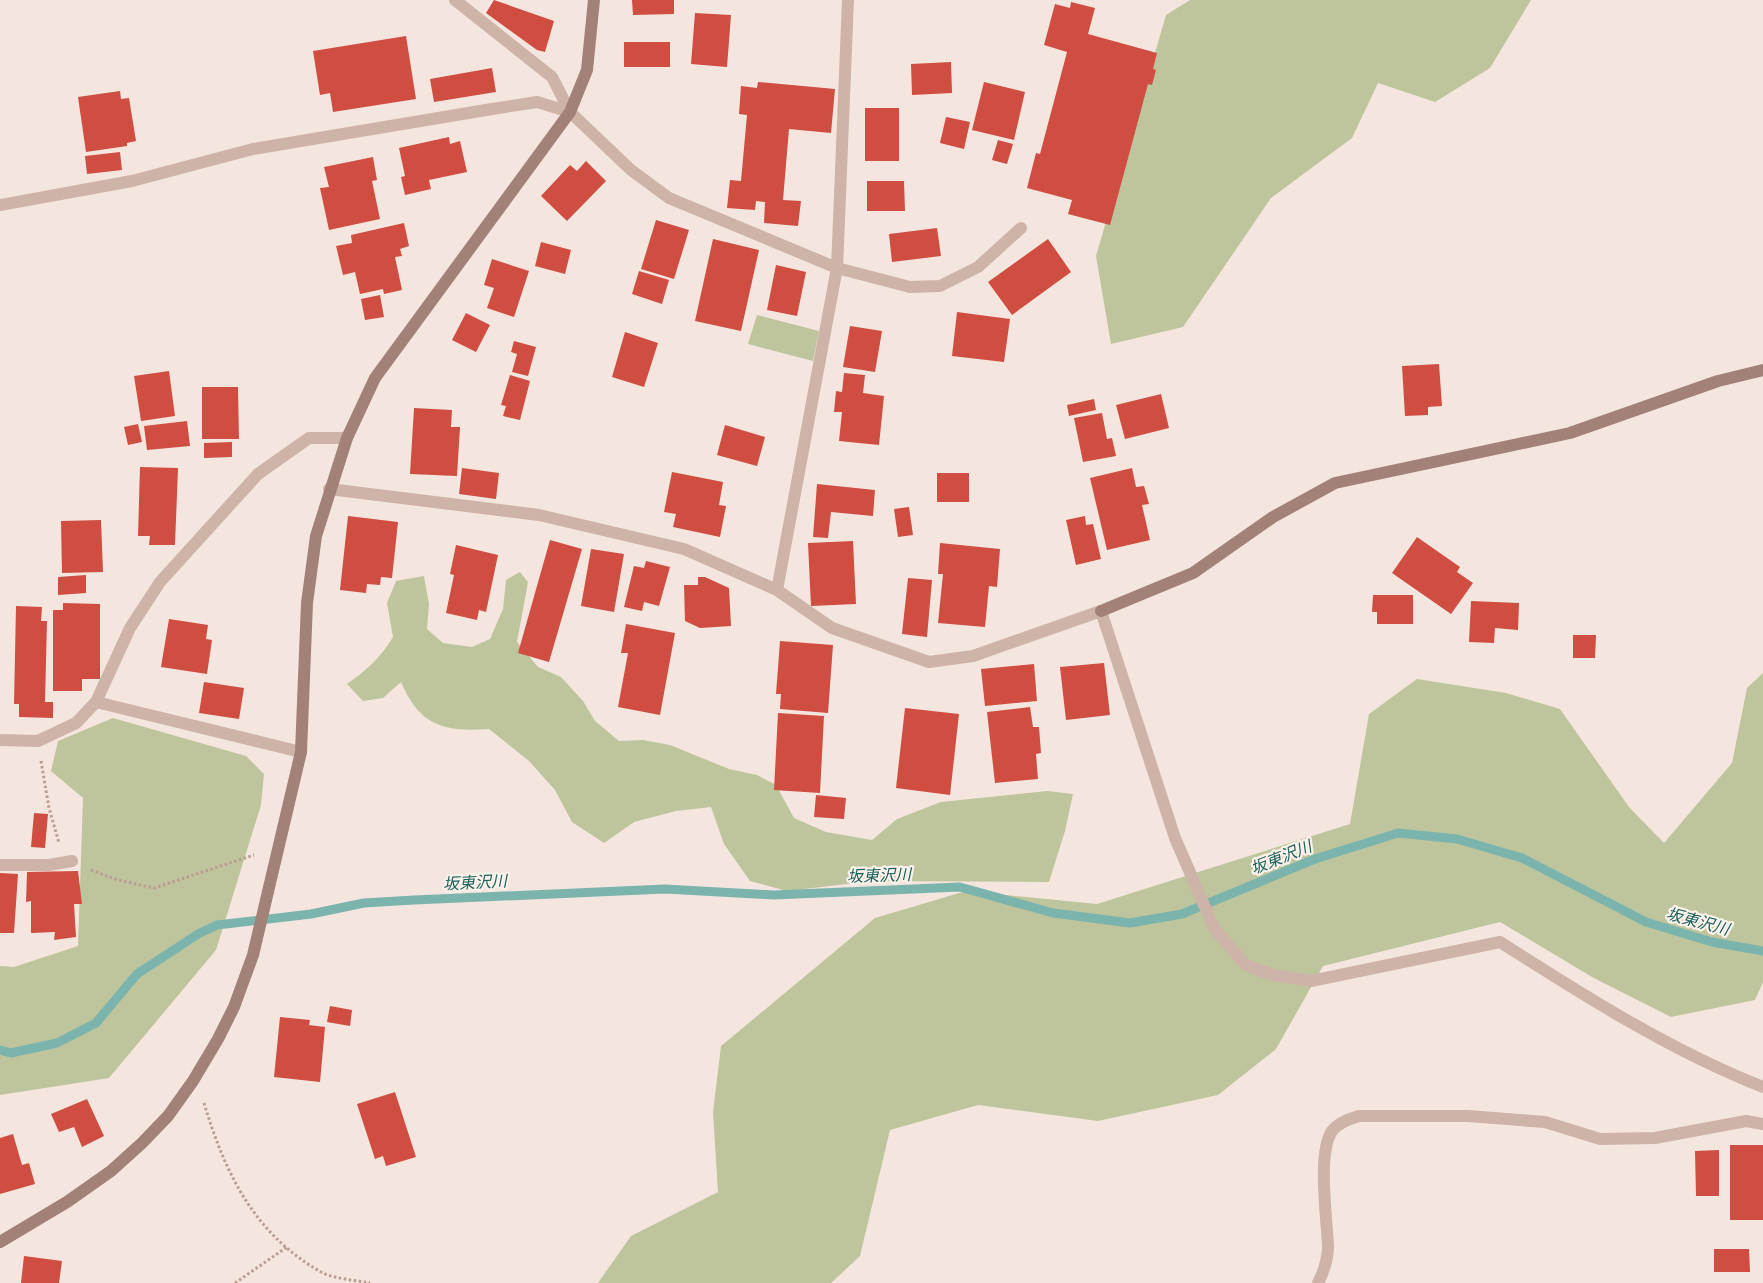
<svg xmlns="http://www.w3.org/2000/svg" width="1763" height="1283" font-family="'Roboto Condensed','Noto Sans JP',sans-serif">
	<rect width="100%" height="100%" fill="#f4e6de"/>
	<path fill="#bec59c" d="M1190,0H1531L1490,68L1435,102L1378,83L1352,138L1271,198L1183,327L1111,344L1096,256L1166,15Z
		M757,315L819,331L813,361L748,344Z
		M520,572L528,582L517,642L538,667L561,677L583,701L595,721L619,741L643,740L670,745L729,769L757,775L776,785L794,818L826,832L872,840L897,819L941,802L1047,791L1073,794L1065,831L1049,882L873,881L787,891L750,881L724,844L711,807L676,811L634,822L604,843L572,822L555,790L529,761L489,729C443,732 420,726 401,682L383,698L363,701L347,684C366,671 381,657 393,637L387,603L396,581L424,576L429,604L427,629L443,643L472,647L490,639L503,609L506,580Z
		M1763,673V982L1755,1000L1671,1017L1592,977L1500,922L1323,966L1276,1049L1218,1095L1098,1121L978,1105L890,1130L860,1256L831,1283H598L631,1236L718,1192L713,1112L721,1046L875,918L966,891L1097,904L1350,824L1369,714L1417,679L1506,693L1560,709L1629,807L1664,843L1732,763L1747,688Z
		M113,718L246,756L264,774L261,805L216,950L109,1078L0,1095V966L14,967L78,946L83,798L51,771L58,741Z"/>
	<g fill="none" stroke-linecap="round" stroke-linejoin="round">
		<path stroke="#7ab4ad" stroke-width="9" d="M0,1050L11,1053L57,1043L96,1023L137,974L198,934L217,925L311,914L364,903L414,900L665,889L774,895L960,887L1053,913L1130,923L1182,914L1315,859L1398,833L1457,839L1522,858L1646,922L1712,942L1763,951"/>
	</g>
	<path fill="#cf4d41" d="M494,0L554,21L545,52L537,50L486,13Z
		M632,0H674V14L633,15Z
		M1071,2L1095,8L1088,34L1157,53L1153,69L1156,70L1152,85L1148,84L1110,225L1068,214L1072,200L1027,188L1036,153L1040,154L1067,52L1044,45L1055,4L1070,8Z
		M695,13L731,15L727,67L691,64Z
		M406,36L416,99L333,112L330,93L320,95L313,51Z
		M624,42H670V67H624Z
		M951,62L952,93L912,95L911,64Z
		M492,68L496,92L434,102L430,79Z
		M758,82L835,89L831,133L789,129L783,200L801,201L798,226L764,223L765,202L756,201L755,210L727,208L730,180L741,181L747,115L739,114L741,86L757,88Z
		M984,82L1025,92L1014,140L972,130Z
		M120,91L121,99L129,98L136,141L127,143V146L86,152L78,97Z
		M865,108H899V161H865Z
		M946,117L970,122L964,149L940,143Z
		M449,137L450,144L460,141L467,172L429,180L431,189L405,195L401,177L405,176L399,148Z
		M998,140L1013,144L1007,164L992,160Z
		M120,152L122,170L87,174L85,156Z
		M373,157L377,180L372,181L380,219L329,230L320,188L329,187L324,167Z
		M586,161L606,181L567,221L541,196L570,165L577,171Z
		M867,181H904L905,211H867Z
		M656,220L689,230L674,279L641,269Z
		M404,223L409,246L400,249L402,256L395,257L402,290L384,294L383,289L360,294L355,272L343,275L336,246L352,243L351,235Z
		M937,228L941,256L892,262L889,234Z
		M713,239L759,250L741,331L695,321Z
		M1048,239L1071,272L1012,315L988,282Z
		M541,242L571,250L565,274L535,266Z
		M492,259L529,271L514,317L487,308L494,288L484,285Z
		M776,265L806,272L797,316L767,310Z
		M639,271L669,280L662,304L632,294Z
		M380,295L384,317L365,320L361,299Z
		M957,312L1010,319L1004,362L952,356Z
		M466,313L490,325L476,352L452,340Z
		M850,326L882,331L875,372L843,367Z
		M625,332L658,343L644,387L612,377Z
		M514,341L536,347L528,376L512,372L517,354L511,352Z
		M1439,364L1442,406L1428,407V415L1405,416L1402,366Z
		M169,371L175,416L141,421L134,376Z
		M844,373L865,375L863,393L884,396L879,445L839,441L842,412H834L836,391L842,392Z
		M510,375L530,381L520,420L503,416L506,406L501,405Z
		M202,387H238L239,439H202Z
		M1161,394L1169,428L1125,439L1116,405Z
		M1094,399L1096,410L1069,416L1067,405Z
		M414,408L452,410L451,427H460L457,476L410,474Z
		M1102,413L1107,439L1112,438L1116,456L1083,462L1074,418Z
		M187,421L190,446L147,450L144,426Z
		M138,424L142,442L128,445L124,427Z
		M725,425L765,437L757,466L717,455Z
		M232,442V457L204,458V443Z
		M140,467L178,468L175,545H149L150,536H138Z
		M462,468L499,473L496,499L459,494Z
		M1132,468L1136,487L1144,486L1149,504L1142,505L1150,540L1107,550L1090,478Z
		M672,472L723,482L719,505L726,506L720,537L673,527L676,514L664,512Z
		M937,473H969V502H937Z
		M817,484L875,490L873,516L831,512L828,538L813,537Z
		M909,507L913,535L898,537L894,509Z
		M348,516L398,522L392,578L381,577L380,585L367,584L366,593L340,590Z
		M1085,516L1086,525L1093,524L1101,559L1076,565L1066,520Z
		M101,520L103,572L62,573L61,521Z
		M1417,537L1460,567L1457,572L1473,583L1451,614L1392,573Z
		M550,540L582,549L549,662L518,653Z
		M853,541L856,604L811,606L808,543Z
		M940,543L1000,549L997,587L989,586L985,627L938,623L943,574H938Z
		M456,545L498,555L486,612L479,610L477,620L446,613L454,575L450,574Z
		M591,549L624,554L614,612L581,606Z
		M646,561L670,567L659,606L644,602L642,611L624,607L634,566L644,568Z
		M86,575V593L58,595V577Z
		M698,577H705L729,588L731,626L700,628L685,621L684,585H698Z
		M908,578L932,580L927,637L902,634Z
		M1373,595H1413V624H1377V612H1372Z
		M1471,601L1519,603L1518,630L1495,628L1494,643L1469,642Z
		M63,603L100,604V679H82V691H53V610H63Z
		M16,606L42,607L41,621H47L45,702H53V718L19,717V704H14Z
		M169,619L208,625L206,639L212,640L207,674L161,667Z
		M626,624L675,633L660,715L618,707L628,653H621Z
		M1573,635H1596L1595,658H1573Z
		M780,641L833,645L828,713L780,709L781,694H776Z
		M1104,663L1110,715L1066,720L1060,667Z
		M1034,664L1037,701L985,706L981,669Z
		M204,682L244,688L239,719L199,713Z
		M1030,707L1033,727H1039L1041,753L1036,754L1038,779L995,783L987,712Z
		M905,708L959,714L950,795L896,788Z
		M778,713L824,716L820,793L774,790Z
		M816,795L846,798L844,819L814,817Z
		M34,813L48,814L45,848L31,847Z
		M78,871L82,904H74L76,937L54,940L55,932L31,933V901L26,902L27,872Z
		M0,873L18,874L14,933H0Z
		M330,1006L352,1010L350,1026L327,1022Z
		M280,1017L310,1020L309,1025L325,1027L320,1082L274,1077Z
		M395,1092L416,1157L386,1166L383,1156L375,1159L357,1104Z
		M87,1099L104,1136L82,1147L74,1127L59,1132L51,1114Z
		M13,1134L22,1165L29,1163L35,1184L0,1194V1138Z
		M1730,1145H1763V1220H1730Z
		M1719,1150V1196H1696L1695,1151Z
		M1714,1249H1749L1750,1272H1714Z
		M24,1256L62,1261L59,1283H21Z"/>
	<g fill="none" stroke-linecap="round" stroke-linejoin="round">
		<path stroke="#ba9d92" stroke-width="3" stroke-dasharray="2.5 2.5" stroke-linecap="butt" d="M41,761L49,808L59,843
			M91,870L118,880L154,888L254,855
			M204,1103C225,1173 254,1234 321,1272C334,1279 355,1280 370,1283
			M235,1283L287,1247"/>
		<path stroke="#ceb3a8" stroke-width="12" d="M837,268L910,287L940,286L978,267L1021,228
			M96,702L130,628L160,582L258,474L309,438H347
			M0,865H49L72,861"/>
		<path stroke="#ceb3a8" stroke-width="12" d="M455,0L552,77L570,112L631,170L669,198L837,268
			M0,205L132,181L253,149L492,109L537,102L570,112
			M329,489L539,515L684,549L777,590L832,628L929,662L973,656L1101,611L1175,838L1215,930L1246,965L1273,975L1311,981L1500,942C1583,995 1671,1051 1763,1087
			M777,590L837,268L848,0
			M0,740L38,741L76,723L96,702L301,752
			M1318,1283C1324,1271 1328,1259 1328,1246C1327,1219 1317,1153 1332,1131C1339,1122 1350,1119 1359,1116H1468L1545,1122L1600,1139L1655,1138L1746,1121L1763,1124"/>
		<path stroke="#a28179" stroke-width="12" d="M1101,611L1193,573L1273,517L1335,483L1570,433L1718,381L1763,370
			M0,1242L67,1202L111,1171L142,1143L168,1116L193,1081L218,1039L234,1007L253,955L301,752L307,603L316,536L347,438L375,378L570,112L587,70L594,0"/>
	</g>
	<g text-anchor="middle" stroke-width="4.5" stroke-linejoin="round" paint-order="stroke">
		<g font-size="16" font-style="italic" fill="#1b6059" stroke="#fbf1eb">
			<text transform="translate(1281 857) rotate(-22)" y="6">坂東沢川</text>
			<text transform="translate(879 875) rotate(-2)" y="6">坂東沢川</text>
			<text transform="translate(475 882) rotate(-3)" y="6">坂東沢川</text>
			<text transform="translate(1698 921) rotate(15)" y="6">坂東沢川</text>
		</g>
	</g>
</svg>
